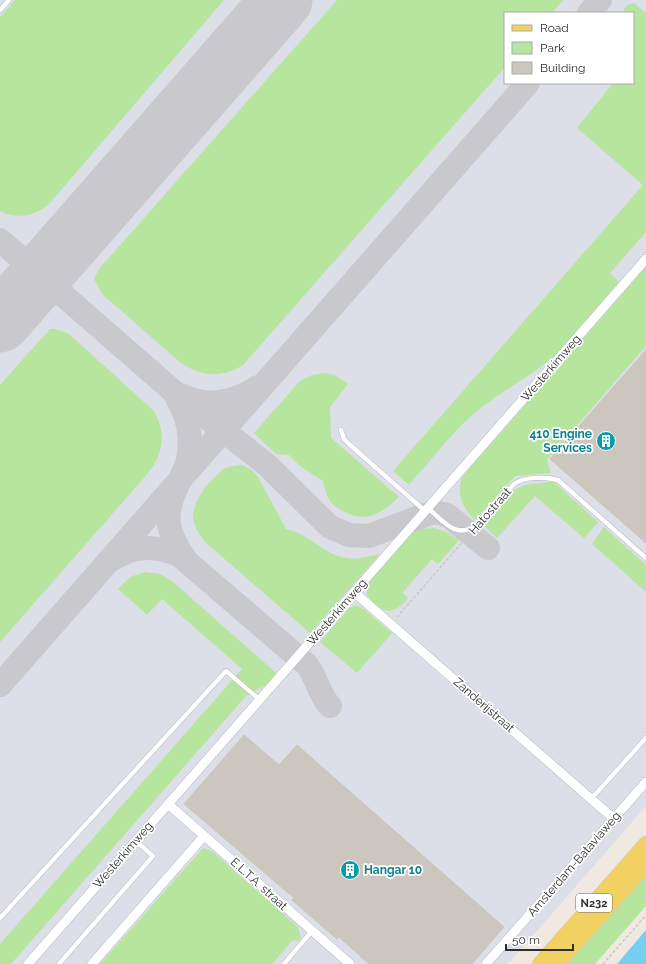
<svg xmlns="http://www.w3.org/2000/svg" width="646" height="964" font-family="Raleway,sans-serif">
	<rect width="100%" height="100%" fill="#efe9e1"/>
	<path fill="#dcdee8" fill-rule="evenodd" d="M0,0H646V806L508,964H0ZM505,13H633V83H505Z"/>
	<path fill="#b6e59e" d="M15,0H224L50,203C35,216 18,220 0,211V17Z
		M337,0H563L552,13H505V67L243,365C222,378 202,377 181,363L102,294L94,279L99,269Z
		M634,3L646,13V232L610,273L619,282L555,356C532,375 505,389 482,407C454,429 432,459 409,485L393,471L643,185L577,128L613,83H633V13H622L627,5Z
		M646,267V346L547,460L551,473L515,476L475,520C463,509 456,494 462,477Z
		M50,329H56L69,334L154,411C166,433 164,452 149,472L0,642V385Z
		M324,373L335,375L348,384L330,407L331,438L399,497C391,504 383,512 373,515C359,520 340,513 330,501C326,495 325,488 323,481L300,466L289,455L276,454L254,433L300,381L312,375Z
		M242,465L252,470L258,477L286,529C309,533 324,555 346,558C357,560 370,556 380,554L310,633L205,542C200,535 194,527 193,518C193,500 208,482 221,471C227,466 235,466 242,465Z
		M548,482H554L598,522L584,538L535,496L497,538L484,526L514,490L524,485Z
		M604,527L646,565V592L592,544Z
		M434,528L444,531L459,540L438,564L432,559L402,593L408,598C392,617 382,614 367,595V584L412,533L419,529Z
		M145,572L160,574L172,581L276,673L266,685L246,696L11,964H0V944L242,669L162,599L147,615L118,589L130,577Z
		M355,606L361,607L392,633L357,673L320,642L349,608Z
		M203,848L212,851L298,927L301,938L298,941L293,940L272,964H100Z
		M646,873V906L595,964H565Z"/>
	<path fill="#75cff0" d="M646,930V964H617Z"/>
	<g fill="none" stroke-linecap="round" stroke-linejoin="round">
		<path stroke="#c9c8cc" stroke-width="24" d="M589,13L600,0
			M0,240L173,391L267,465L330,527L349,535L369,536L433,512L447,515L488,548
			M60,292C45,268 57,259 72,239
			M21,298C29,283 31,273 21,258
			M175,394C187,415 193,435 188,459C187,467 181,476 178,484C163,515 166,532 186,560
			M183,396C207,408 236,402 258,387
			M113,559C135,545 155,545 179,555L306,664C317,676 318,694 330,706
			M0,685L528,83"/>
		<path stroke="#c9c8cc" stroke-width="61" d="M0,322L282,0"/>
	</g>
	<path fill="#cbc7bf" stroke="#cbc5ba" d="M646,350V543L550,459Z
		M244,735L279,765L297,745L504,927L472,964H369L339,937L337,939L292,900L294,898L184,804Z"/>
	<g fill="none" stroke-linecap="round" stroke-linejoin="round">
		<defs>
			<path id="service" d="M0,10L9,0
				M341,430L344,439L349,444L425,511
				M428,508C445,523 456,540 479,524L514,484C525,476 546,477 558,480L646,558
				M591,799L646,738
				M0,918L226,671L260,700
				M59,964L153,856L136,841
				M284,964L312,931"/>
			<path id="minor" d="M354,592L614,819
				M168,804L350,964
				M28,964L646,259
				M92,964L204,836
				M486,964L646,782"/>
			<path id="primary" d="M540,964L646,844
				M557,964L646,864"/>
		</defs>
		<use href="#service" stroke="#b4b7c1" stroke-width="5.5"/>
		<use href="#minor" stroke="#b4b7c1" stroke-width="10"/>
		<use href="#primary" stroke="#c9c9c9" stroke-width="16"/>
		<path stroke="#c9c9c9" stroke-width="1.5" stroke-dasharray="3 2" stroke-linecap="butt" d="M397,617L467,537
			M603,964L646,915"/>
		<use href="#service" stroke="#fff" stroke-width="4.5"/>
		<use href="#minor" stroke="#fff" stroke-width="9"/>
		<use href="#primary" stroke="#f2d163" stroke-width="15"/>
	</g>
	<defs>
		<symbol id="building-disc" viewBox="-11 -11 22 22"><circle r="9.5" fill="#0f9aa8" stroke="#fff"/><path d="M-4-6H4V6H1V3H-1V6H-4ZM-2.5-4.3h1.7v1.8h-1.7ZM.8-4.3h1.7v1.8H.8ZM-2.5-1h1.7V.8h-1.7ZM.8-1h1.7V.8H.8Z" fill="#fff"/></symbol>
	</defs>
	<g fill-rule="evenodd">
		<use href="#building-disc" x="595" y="430" width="22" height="22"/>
		<use href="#building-disc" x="339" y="859" width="22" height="22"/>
	</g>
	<g text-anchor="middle" stroke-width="3.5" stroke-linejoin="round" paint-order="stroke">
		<rect fill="#fff" stroke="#6d6d6d" stroke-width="1" x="576" y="894" width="36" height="18" rx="3"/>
		<g font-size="11" font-weight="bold" fill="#2e2e2e">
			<text x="594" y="907">N232</text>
		</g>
		<g font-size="12" fill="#2e2e2e" stroke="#fff">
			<text transform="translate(551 368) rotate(-49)" y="4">Westerkimweg</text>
			<text transform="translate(490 511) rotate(-49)" y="4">Hatostraat</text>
			<text transform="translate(337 612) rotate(-49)" y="4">Westerkimweg</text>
			<text transform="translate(484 705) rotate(41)" y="4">Zanderijstraat</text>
			<text transform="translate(123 855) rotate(-49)" y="4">Westerkimweg</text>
			<text transform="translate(574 864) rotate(-49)" y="4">Amsterdam-Bataviaweg</text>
			<text transform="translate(259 884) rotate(42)" y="4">E.L.T.A. straat</text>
		</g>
		<g font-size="12" font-weight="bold" fill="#0d838f" stroke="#fff" text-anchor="end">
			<text x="592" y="438">410 Engine<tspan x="592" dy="14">Services</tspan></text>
			<text x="364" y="874" text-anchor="start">Hangar 10</text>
		</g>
	</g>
	<rect x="504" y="12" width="130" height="72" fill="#ffffff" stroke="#ababab"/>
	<rect x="512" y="25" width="20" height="6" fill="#f2d163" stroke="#ababab"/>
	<text x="540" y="32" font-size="12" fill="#2e2e2e">Road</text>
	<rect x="512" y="42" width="20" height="12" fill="#b6e59e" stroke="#ababab"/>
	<text x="540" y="52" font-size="12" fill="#2e2e2e">Park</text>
	<rect x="512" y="62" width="20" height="12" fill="#cbc7bf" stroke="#ababab"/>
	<text x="540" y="72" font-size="12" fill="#2e2e2e">Building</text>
	<path d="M506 944v6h67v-6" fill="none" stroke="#2e2e2e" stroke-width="2"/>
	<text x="512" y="944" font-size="12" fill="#2e2e2e" stroke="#ffffff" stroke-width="3" paint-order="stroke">50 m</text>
</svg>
